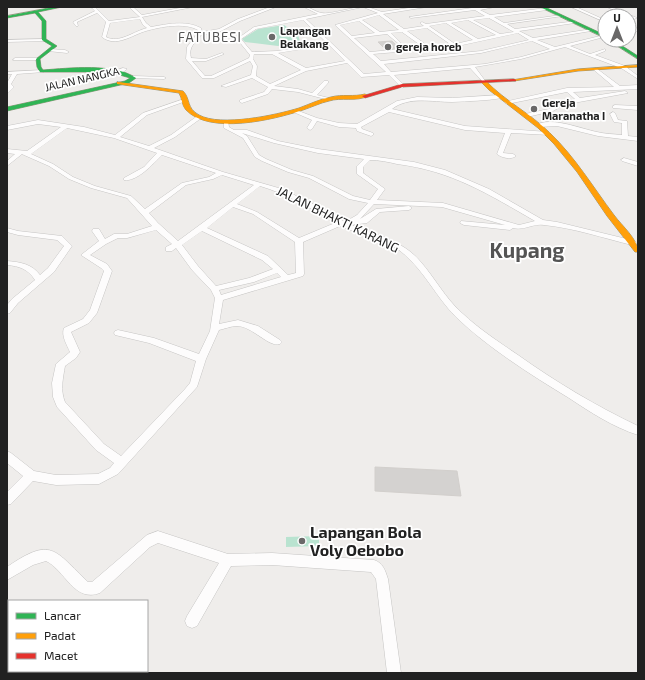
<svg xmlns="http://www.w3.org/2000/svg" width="645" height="680" font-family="'Exo 2',sans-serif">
	<rect width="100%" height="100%" fill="#efedeb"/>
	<path fill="#b9e3d0" d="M284,25L298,35L300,41L278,46L245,42L242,39L258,29Z
		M319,536V546L286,547V537Z"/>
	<path fill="#d4d2d0" stroke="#d2cfcc" d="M392,41L399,48L385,49L378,42Z
		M375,467L457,471L461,496L375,491Z"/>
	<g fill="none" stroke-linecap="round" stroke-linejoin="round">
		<defs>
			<path id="street" d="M91,7H95L109,21L140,17L129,7H133L142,15L185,7H193L142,17L146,23L151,27C167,24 186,20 201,28L202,32L219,29L238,19L270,7H276L240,21L221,31L201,35C195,43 188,47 191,58L206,59L222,53L224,54L206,61H192L205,76H211L249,58L250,55L237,39L254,27L318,14L304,7C311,7 315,12 322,13C329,15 352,7 363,7L306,19L364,74L386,72L335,25L378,13L363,7H368L382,12L415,7H427L383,14L404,29L424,26L420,23L422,22L426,24L485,16L475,10L411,18L409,17L472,8L470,7H495L480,10L490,15L546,8L547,10L494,17L504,23L561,15L563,16L507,24L515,29L576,21L575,23L519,31L533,38L592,29L591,31L537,40L555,47L604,35V37L570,46L590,54L605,49V51L595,55L625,66L638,76V79L621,68L565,47L521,59L475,67L486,82L484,83L470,68L394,75L405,86L402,88L389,75L361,77L347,63L306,71L274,86L298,89L312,93L324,81H328V83L317,95L329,98V100L298,92L272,89L268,94L242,103L240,102V100L264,92L268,87L252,78L226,87L221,86L251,75L253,66L250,61L214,78H202L186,59L187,47L197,34L198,30C184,22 160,27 146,31C132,35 116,48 102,37L106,22L97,13L79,21L77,22L78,26H76L73,22L95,11ZM379,15L399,30L380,32L362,20ZM489,18L514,32L500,34L473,20ZM140,19L143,25L147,28C134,31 119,44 106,37L110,23ZM303,20L327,43L277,51L252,52L241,39L256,29ZM468,20L496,35L478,39L451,23ZM359,21L375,33L352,36L340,25ZM446,23L473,40L455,44L429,26ZM427,28L450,44L428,46L407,31ZM402,32L423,47L370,52L354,38L387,34L399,44L401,43L391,33ZM518,33L529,40L481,51L381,61L373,54L456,47L458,46ZM532,41L550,49L521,57L485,64L391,72L384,64L481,53ZM329,45L345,61L306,68L278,53ZM254,54H272L301,70L270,84L256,76L257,66L253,59Z
				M571,7H576L605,20V22Z
				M607,7H612L637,18L634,19Z
				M629,24L638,29V32L629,27Z
				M44,39L46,41L7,42V40Z
				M50,49L65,50L69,52L67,53L48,51Z
				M15,58H38L40,59L38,60H13Z
				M123,68L127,69C123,73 114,76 109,73Z
				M596,68L620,86L638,85V89L573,92L580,98L625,91L628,93L579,102L564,105L553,111L527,117L524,115L525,114L549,109L560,103L575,99L567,92L507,104L504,102L567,88L614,87L594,70V69Z
				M42,70H44V72L17,74L11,84L14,87L7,94L8,87L7,83L12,74H7V72Z
				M134,76L164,77L166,78L164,79L132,78V76Z
				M500,95L503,97L502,98C486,101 468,101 452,102C432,102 409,96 392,109L465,126L548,132L550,133V135L511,133L503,153L513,154L516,156C511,160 502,158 497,154L505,133L465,130L389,112L361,127L362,129L373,133V135L371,136L357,131L356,128L339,127L317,121L312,129L310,130L307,128L312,120L291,111L296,110L317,118L339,123L357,124L397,101L417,97L452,98Z
				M181,100L186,101L147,115L120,137L149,146L171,135L196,117H200V119L175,137L154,148L223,172L282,189L311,203L345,222L357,215L368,203L349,199L309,178L288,172L262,161L255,157L243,138L224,128V121H228L229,127L234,130H247L278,141L318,149L414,162L445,170L489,189L543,220L557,222L635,241L636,243L632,245C603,238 574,228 544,225C533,223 524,231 513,228L510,230L464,225L460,223L461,221L505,225L442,207L374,204L360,219L376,209L409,206L412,208L409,210L380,212L367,223L351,225C375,234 403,241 420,261C435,278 445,298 462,313C479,329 499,342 518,355C556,382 596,406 638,426V435C613,427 590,412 569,398C531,375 487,347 456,317C433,294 420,261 391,245C375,237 356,233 340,226L303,242L304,274L303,276L223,300L219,324L238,320L258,326L280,340L282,342L280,344C269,348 252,326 237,326C231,326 224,329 219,330L206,359L197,387L118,474L99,484L56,485L33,481L11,504L7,505V492L23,476L7,463V451L11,453L34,471L56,475L98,474L110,468L114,463L96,450L57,407L53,397L52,383L56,364L70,352C67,345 61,336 64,328L83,319L90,310L104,271L101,268L81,255L99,241L92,231L93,229H99L105,239L114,234H127L152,226L127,198L91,188L69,179L49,166L24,155L22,154L7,166V161L15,154L7,153V149L27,151L61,127L38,124L7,130V126L38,120L84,127L115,135L143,113ZM67,128L114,138L157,153L144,167L124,178V180C137,182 153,164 162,155L216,173L209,177L182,183L145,209L131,196L95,186L73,177L53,164L31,154ZM242,133L274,143L318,153L364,159L357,166V174L378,189L370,200L353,196L313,176L292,170L266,159L259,155L247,136ZM370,160C379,160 389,162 397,164C452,171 488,194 535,221L519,225L443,203L377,200L385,189L363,173V167ZM222,175L254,185L178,241L158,223L149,213L186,185L213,179ZM260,186C287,194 311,208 335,223L299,238L257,212L237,204ZM233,207L253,214L295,242L296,273L288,275L268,256L207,228ZM156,230L172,244L166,247V251H172L176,248L192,270L211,290L215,298L210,331L199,354L154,338L118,330L115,331L114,333L115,335L149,343L196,361L190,383L185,389L121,456L104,444L65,402C60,390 63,378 65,366L76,358L80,352L71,332L89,323L97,313L112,271L107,264L90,255L106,244L118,238H127ZM202,231L262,260L273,269L249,278L216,286L198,266L182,245ZM277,273L281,277L221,295L219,290L254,282Z
				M615,105L638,106V110L613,108V106Z
				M613,112L615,113L618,120L627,121L628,136L638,137V141L598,136L557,126L539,127L536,125C550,116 582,129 597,132C605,134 614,134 622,135V123L614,122L610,114Z
				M624,158L638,162V166L622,161L621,160Z
				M7,228L18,231L62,236L72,246L54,272L18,303L10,313L7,314V305L12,299L35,280C28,269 19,266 7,265V261C20,262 32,264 40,275L48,268L64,246L57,240L18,235L7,232Z
				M158,531L228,554L272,553L374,560C383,563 385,570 388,579L401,673H387L376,579L371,572L272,565L231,566L197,626L192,628L187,626L185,621L187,616L219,563L158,543L150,547L100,593C74,603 65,570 46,561L33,565L7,580V567C52,536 54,550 88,582H92L147,535Z"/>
			<path id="fast" d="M54,7H62L38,12L46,21V39L57,46L40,59L41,67L43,70C69,68 115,63 136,78L129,83L7,111V107L125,81L130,78L113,73L101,72H40L37,67L36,59L52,46L42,40V21L35,13L7,18V16Z
				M540,7H545L605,35V38Z
				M608,40H613L638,56V59Z"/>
			<path id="slow" d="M638,65V67L578,71L514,81L512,80L578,69Z
				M482,81H486C505,101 530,113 550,133C575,157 593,187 614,215C622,226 638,239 638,252H635L607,216L577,172L554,144L538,128L489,90L482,83Z
				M119,82L183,91C191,99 186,108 199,115C221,127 276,115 299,108C310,104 320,99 331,97C342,94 354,97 365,94L368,96C357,102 341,97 329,101C320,103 312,107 303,110C273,120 210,135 186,110C182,106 182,98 179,93L117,84V82Z"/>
			<path id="jam" d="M514,79L516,80V81L402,87L365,98L362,96L402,84Z"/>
		</defs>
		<use href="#street" stroke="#c6c5c4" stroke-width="1"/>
		<use href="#fast" stroke="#989882" stroke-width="1"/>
		<use href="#slow" stroke="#989882" stroke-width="1"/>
		<use href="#jam" stroke="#989882" stroke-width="1"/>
		<use href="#street" fill="#fdfcfc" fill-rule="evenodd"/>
		<use href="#fast" fill="#30b455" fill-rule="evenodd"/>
		<use href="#slow" fill="#ff9f0a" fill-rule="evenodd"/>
		<use href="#jam" fill="#e5322d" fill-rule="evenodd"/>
	</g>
	<g fill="#696868" stroke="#fff" stroke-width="1.5">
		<circle cx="272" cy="37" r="4"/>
		<circle cx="388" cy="47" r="4"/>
		<circle cx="534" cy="109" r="4"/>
		<circle cx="302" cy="541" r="4"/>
	</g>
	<g text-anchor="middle" stroke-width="3.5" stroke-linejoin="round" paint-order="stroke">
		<g font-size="11" font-weight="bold" fill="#212121" stroke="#fff" text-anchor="start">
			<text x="280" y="35">Lapangan<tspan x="280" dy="13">Belakang</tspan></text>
			<text x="396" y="51">gereja horeb</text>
			<text x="542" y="107">Gereja<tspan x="542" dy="13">Maranatha I</tspan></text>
		</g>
		<g font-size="11" fill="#212121" stroke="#fff">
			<text transform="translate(82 79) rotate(-13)" y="4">JALAN NANGKA</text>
		</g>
		<g font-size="13" letter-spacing="1" fill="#545454" stroke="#fff">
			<text x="210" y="42">FATUBESI</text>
		</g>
		<g font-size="13" fill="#212121" stroke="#fff">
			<text transform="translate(338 219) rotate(26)" y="5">JALAN BHAKTI KARANG</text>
		</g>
		<g font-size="16" font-weight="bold" fill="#212121" stroke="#fff" text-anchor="start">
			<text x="310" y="538">Lapangan Bola<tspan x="310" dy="18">Voly Oebobo</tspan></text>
		</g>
		<g font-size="21" font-weight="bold" fill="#545454" stroke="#fff">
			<text x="527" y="258">Kupang</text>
		</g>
	</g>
	<rect width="645" height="680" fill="none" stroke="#212121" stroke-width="16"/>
	<rect x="8" y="600" width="140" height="72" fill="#ffffff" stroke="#a6a6a6"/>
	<rect x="16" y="613" width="20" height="6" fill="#30b455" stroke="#a6a6a6"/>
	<text x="44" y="620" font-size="12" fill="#212121">Lancar</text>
	<rect x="16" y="633" width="20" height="6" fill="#ff9f0a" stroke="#a6a6a6"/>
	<text x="44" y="640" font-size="12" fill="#212121">Padat</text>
	<rect x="16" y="653" width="20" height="6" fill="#e5322d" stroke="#a6a6a6"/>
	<text x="44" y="660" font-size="12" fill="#212121">Macet</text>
	<g transform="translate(617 28)"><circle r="19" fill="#ffffff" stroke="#a6a6a6"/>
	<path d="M0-3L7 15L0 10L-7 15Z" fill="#696868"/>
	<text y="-6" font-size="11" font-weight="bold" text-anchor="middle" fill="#212121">U</text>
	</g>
</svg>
